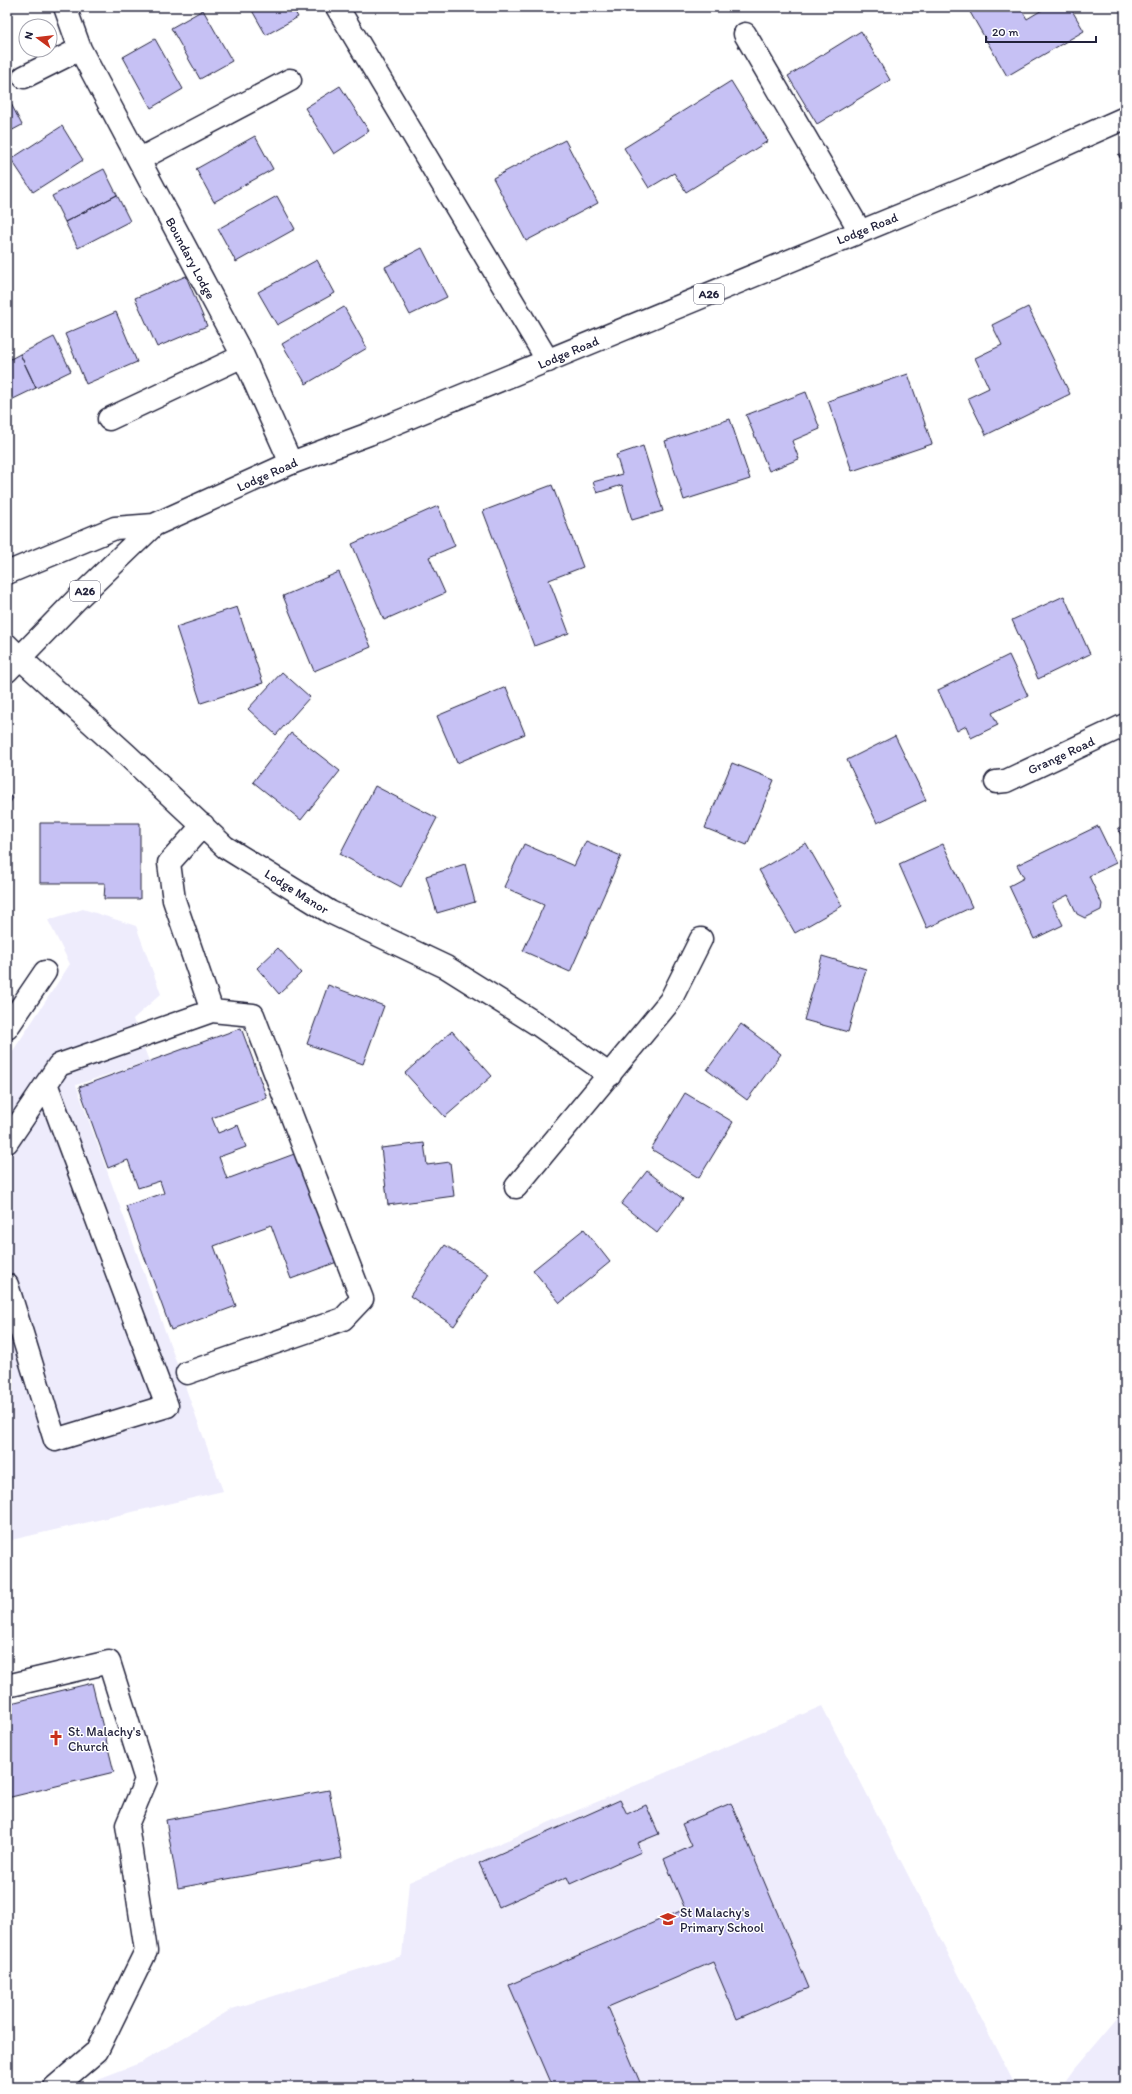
<svg xmlns="http://www.w3.org/2000/svg" width="1132" height="2094" font-family="Itim,sans-serif">
	<rect width="100%" height="100%" fill="#fff"/>
	<filter id="ink" filterUnits="userSpaceOnUse"><feTurbulence type="fractalNoise" baseFrequency=".025" numOctaves="2"/><feDisplacementMap in="SourceGraphic" scale="8" xChannelSelector="R" yChannelSelector="G"/><feConvolveMatrix kernelMatrix="1 2 1 2 8 2 1 2 1" color-interpolation-filters="sRGB"/></filter>
	<g filter="url(#ink)">
		<path fill="#eeecfc" d="M83,909L136,926L161,994L133,1019L149,1061L76,1085L223,1491L7,1541V1060L70,964L48,920Z
			M822,1706L1016,2087H77L140,2063L232,2009L402,1956L409,1882Z
			M1125,2009V2087H1061L1074,2069Z"/>
		<path fill="#c6c1f4" stroke="#22223b" d="M250,7H292L298,17L266,35Z
			M967,7H1020L1027,19L1047,7H1070L1084,31L1007,76Z
			M203,10L232,61L200,79L171,28Z
			M861,31L890,80L817,124L788,76Z
			M155,39L183,89L151,108L123,57Z
			M731,81L768,141L686,192L674,173L649,188L624,148Z
			M340,86L369,131L334,154L305,108Z
			M7,96L22,125L7,133Z
			M62,126L83,160L33,192L11,159Z
			M255,136L273,169L214,202L196,169Z
			M565,140L598,203L526,241L493,178Z
			M104,169L117,195L65,222L52,196Z
			M117,195L130,221L78,248L65,222Z
			M277,196L295,229L236,262L218,229Z
			M422,248L447,297L410,315L385,267Z
			M317,260L335,293L277,325L258,292Z
			M186,276L207,326L157,347L135,298Z
			M344,307L367,348L306,384L282,344Z
			M1028,307L1070,394L986,435L968,398L989,388L975,358L1002,345L992,325Z
			M116,312L137,362L86,384L65,334Z
			M54,337L71,371L36,388L20,354Z
			M20,354L36,388L7,402V361Z
			M908,374L932,444L852,471L828,401Z
			M806,392L820,429L792,441L799,459L769,471L746,415Z
			M730,419L750,479L684,500L665,441Z
			M643,446L663,511L632,520L622,485L597,493L593,482L622,474L616,455Z
			M552,485L583,567L549,580L569,633L534,646L483,511Z
			M438,506L455,546L429,557L445,593L384,620L352,544Z
			M339,572L371,647L314,671L283,596Z
			M1064,596L1090,654L1038,679L1012,620Z
			M237,607L263,683L201,703L176,627Z
			M1009,655L1028,696L992,713L998,725L971,738L966,726L957,731L938,690Z
			M282,672L310,697L276,735L248,709Z
			M506,687L525,734L457,763L437,716Z
			M291,733L340,771L301,820L253,782Z
			M895,736L926,800L877,823L847,760Z
			M732,763L774,780L747,845L705,828Z
			M375,786L437,818L401,887L340,854Z
			M7,794L13,798L7,807Z
			M40,823H140V899H104L105,883H40Z
			M1098,826L1116,863L1089,876L1102,904L1101,910L1085,918L1077,914L1068,895L1052,903L1063,925L1034,939L1009,886L1024,878L1017,865Z
			M1125,826V844L1118,829Z
			M586,841L621,856L570,972L523,951L544,905L504,887L524,844L574,866Z
			M806,843L842,906L795,933L759,870Z
			M943,844L972,907L927,928L899,864Z
			M465,864L475,902L437,913L426,876Z
			M278,948L301,973L279,994L257,968Z
			M822,956L866,969L848,1032L804,1020Z
			M328,985L384,1006L363,1064L307,1044Z
			M741,1024L781,1054L747,1100L707,1070Z
			M241,1028L267,1098L212,1118L218,1133L238,1125L246,1147L219,1157L227,1179L297,1153L337,1262L291,1279L271,1225L214,1246L236,1306L171,1330L126,1206L164,1193L160,1181L138,1188L128,1160L108,1168L79,1087Z
			M452,1031L492,1076L445,1117L405,1073Z
			M685,1093L733,1122L699,1178L651,1149Z
			M424,1143L427,1165L450,1162L454,1196L388,1205L381,1148Z
			M647,1171L683,1199L657,1233L621,1204Z
			M584,1229L610,1262L560,1303L533,1270Z
			M445,1245L489,1274L454,1326L410,1296Z
			M92,1683L114,1772L7,1798V1704Z
			M329,1790L342,1858L178,1888L166,1820Z
			M620,1800L627,1814L646,1805L659,1834L637,1843L641,1852L570,1884L567,1877L499,1907L479,1863Z
			M731,1803L809,1988L737,2019L713,1962L608,2007L642,2087H553L509,1985L685,1909L664,1859L692,1846L682,1824Z"/>
		<g fill="none" stroke-linecap="round" stroke-linejoin="round">
			<defs>
				<path id="minor" d="M65,7L80,49L243,356L291,463
					M337,7L548,361
					M745,34L860,231
					M24,77L80,49
					M140,159L290,80
					M109,419L243,356
					M20,658L127,755L225,847L330,912L446,967L540,1026L610,1075
					M996,782L1006,781L1125,725
					M7,1028L45,972
					M7,1142L59,1065L212,1011
					M516,1187L670,1001L701,939
					M7,1285L55,1440L167,1406L47,1086
					M187,1373L343,1319L362,1299L253,1015L212,1011L174,900L169,863L203,825
					M7,1686L109,1662L146,1780L127,1825L146,1951L97,2051L55,2087"/>
				<path id="major" d="M7,573L115,528L154,525L291,463L369,434L986,180L1125,118
					M7,645L20,658
					M7,671L76,600L154,525"/>
			</defs>
			<use href="#minor" stroke="#22223b" stroke-width="25"/>
			<use href="#major" stroke="#22223b" stroke-width="25"/>
			<path stroke="#22223b" stroke-width="2.5" stroke-dasharray="4 3" stroke-linecap="butt" d="M1119,154L1125,169"/>
			<use href="#minor" stroke="#fff" stroke-width="22"/>
			<use href="#major" stroke="#fff" stroke-width="22"/>
		</g>
	</g>
	<defs>
		<symbol id="church-bare" viewBox="-9 -9 18 18"><path d="M-1.2-6h2.4v3.5h3.3v2.4h-3.3V6h-2.4V-.1h-3.3v-2.4h3.3Z" fill="#c8321e" stroke="#fff" stroke-width="2.5" paint-order="stroke"/></symbol>
		<symbol id="school-bare" viewBox="-9 -9 18 18"><path d="M0-5L7-2L0 1L-7-2ZM-4 1L0 2.5L4 1V4Q0 6-4 4Z" fill="#c8321e" stroke="#fff" stroke-width="2.5" paint-order="stroke"/></symbol>
	</defs>
	<g fill-rule="evenodd">
		<use href="#church-bare" x="45" y="1727" width="22" height="22"/>
		<use href="#school-bare" x="657" y="1908" width="22" height="22"/>
	</g>
	<g text-anchor="middle" stroke-width="3" stroke-linejoin="round" paint-order="stroke">
		<g fill="#fff" stroke="#646476" stroke-width="1">
			<rect x="694" y="284" width="30" height="20" rx="3"/>
			<rect x="70" y="581" width="30" height="20" rx="3"/>
		</g>
		<g font-size="12" font-weight="bold" fill="#22223b">
			<text x="709" y="298">A26</text>
			<text x="85" y="595">A26</text>
		</g>
		<g font-size="13" fill="#22223b" stroke="#fff">
			<text transform="translate(867 228) rotate(-22)" y="5">Lodge Road</text>
			<text transform="translate(191 258) rotate(62)" y="5">Boundary Lodge</text>
			<text transform="translate(568 352) rotate(-23)" y="5">Lodge Road</text>
			<text transform="translate(267 474) rotate(-24)" y="5">Lodge Road</text>
			<text transform="translate(1061 755) rotate(-25)" y="5">Grange Road</text>
			<text transform="translate(297 891) rotate(32)" y="5">Lodge Manor</text>
		</g>
		<g font-size="13" fill="#22223b" stroke="#fff" text-anchor="start">
			<text x="68" y="1736">St. Malachy's<tspan x="68" dy="15">Church</tspan></text>
			<text x="680" y="1917">St Malachy's<tspan x="680" dy="15">Primary School</tspan></text>
		</g>
	</g>
	<rect width="1132" height="2094" fill="none" stroke="#fff" stroke-width="24"/>
	<rect x="12" y="12" width="1108" height="2070" fill="none" stroke="#22223b" stroke-width="1.5" filter="url(#ink)"/>
	<g transform="translate(38 38) rotate(285)"><circle r="19" fill="#ffffff" stroke="#a7a7b1"/>
	<path d="M0-3L7 15L0 10L-7 15Z" fill="#c8321e"/>
	<text y="-6" font-size="11" font-weight="bold" text-anchor="middle" fill="#22223b">N</text>
	</g>
	<path d="M986 36v6h110v-6" fill="none" stroke="#22223b" stroke-width="2"/>
	<text x="992" y="36" font-size="12" fill="#22223b" stroke="#ffffff" stroke-width="3" paint-order="stroke">20 m</text>
</svg>
